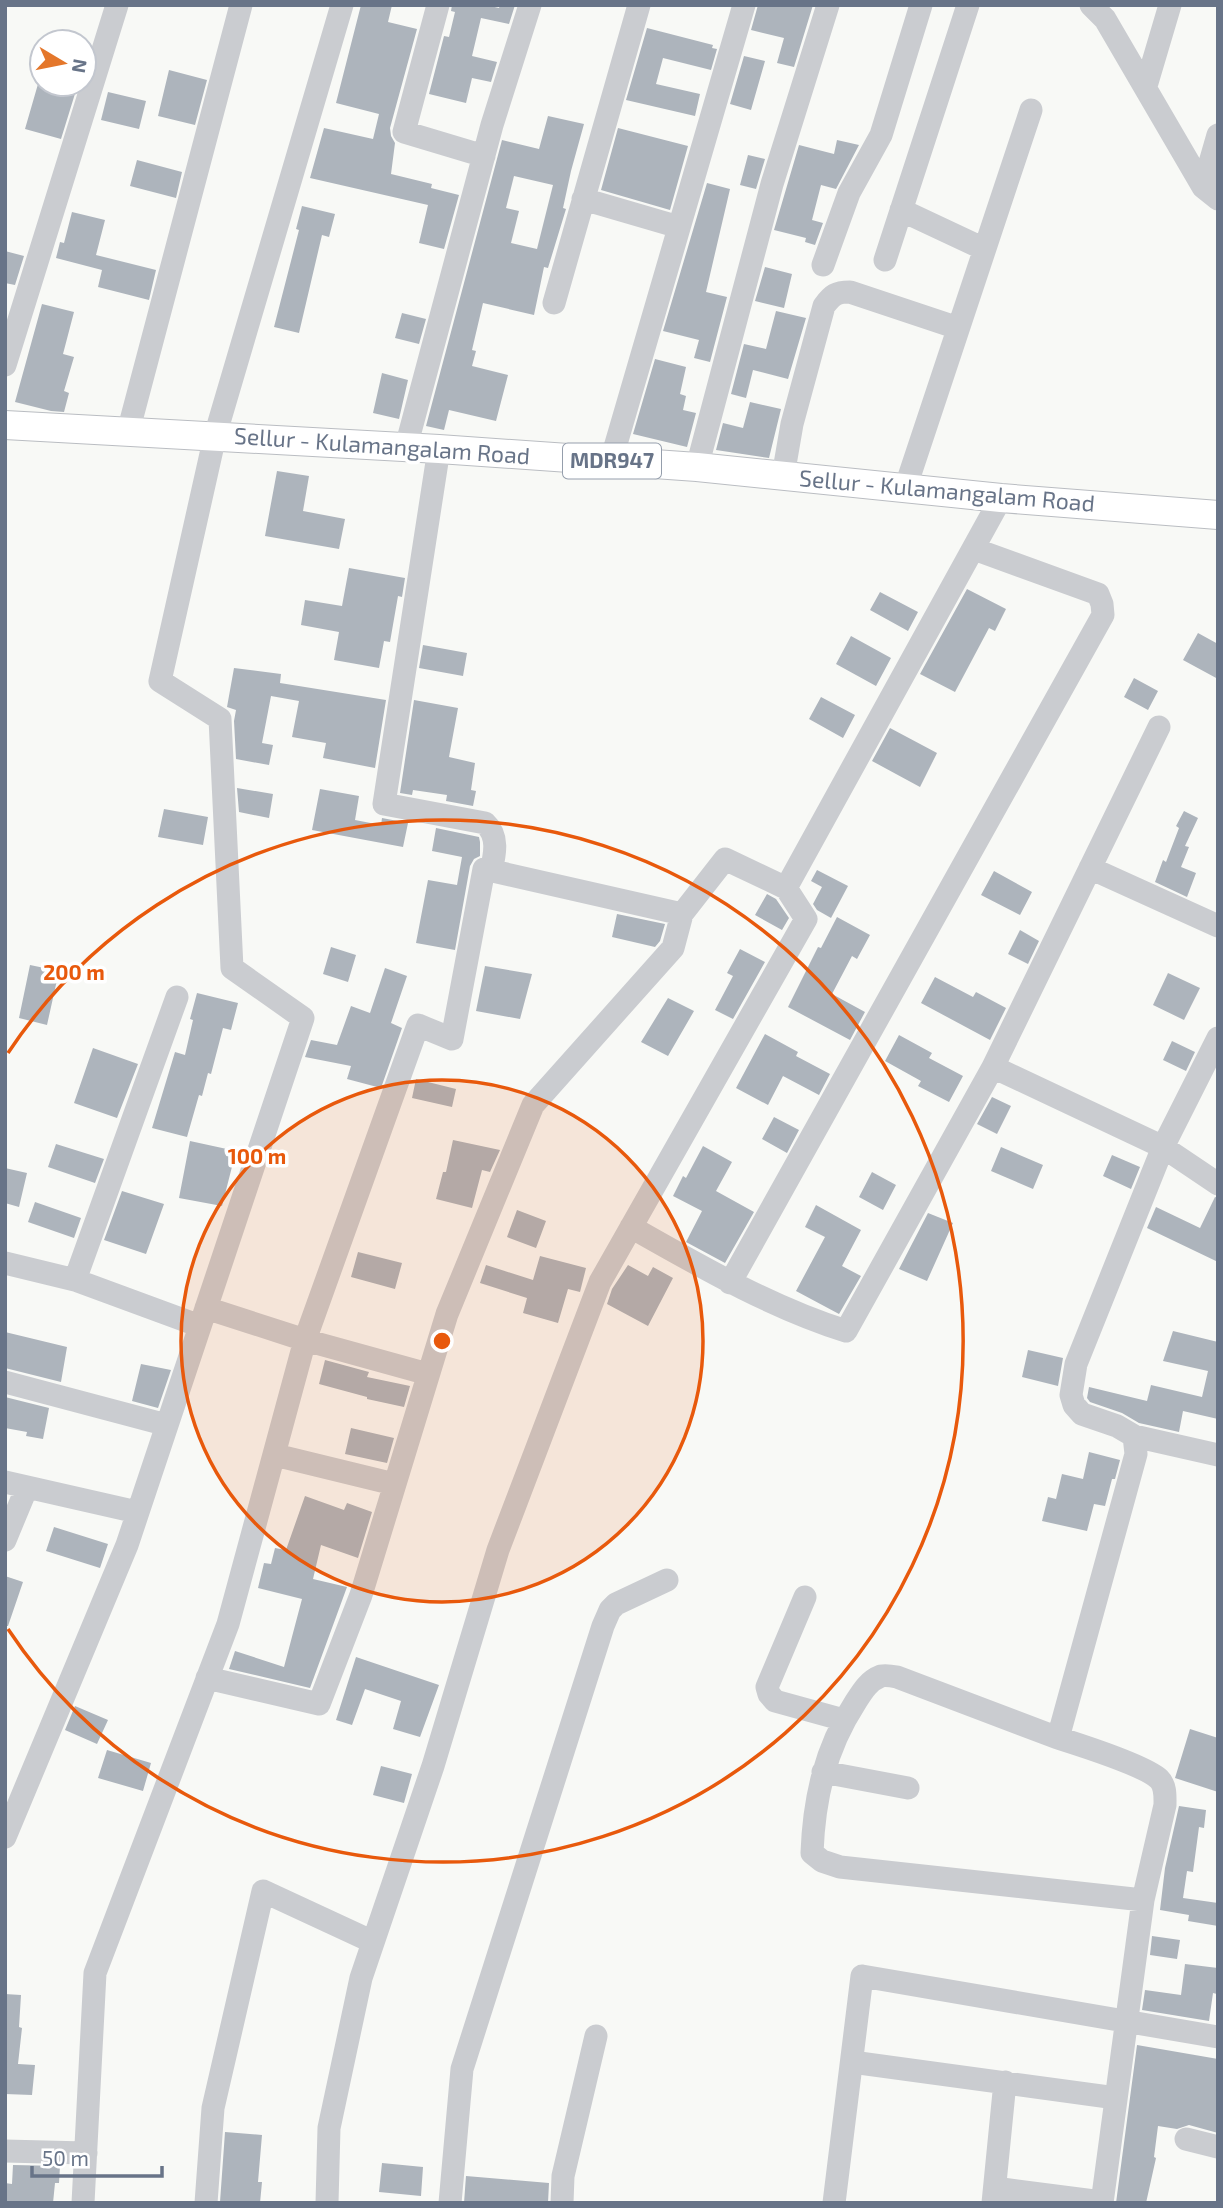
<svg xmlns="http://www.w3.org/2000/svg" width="1223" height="2208" font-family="'Exo 2',sans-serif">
	<rect width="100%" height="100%" fill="#f8f9f6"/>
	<path fill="#adb4bc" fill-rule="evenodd" d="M361,5H392L388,22L417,29L390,128L391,136L395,143L391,174L432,184L431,188L459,195L444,249L419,243L428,205L310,178L324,128L373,139L379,114L336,103Z
		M452,5H486L499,8L500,5H515L509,24L481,18L472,56L497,62L491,82L472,78L466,103L429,94L444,36L449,37L455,12L451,11Z
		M758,5H813L794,67L777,63L784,38L751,30Z
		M647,28L713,45L712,48L717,49L711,70L663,58L656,84L700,94L695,116L626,100Z
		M744,56L765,61L751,110L730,104Z
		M169,70L207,80L195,125L158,116Z
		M38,84H78L61,139L25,129Z
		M108,92L146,101L139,129L101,120Z
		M548,116L584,124L571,171L563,208L566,209L548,268L544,267L534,315L483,303L472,350L476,351L472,366L508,375L496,421L449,410L444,430L426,426L502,140L539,149ZM514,176L553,185L537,249L511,243L519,211L506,208Z
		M618,128L688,146L670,210L601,190Z
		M837,140L859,145L836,189L821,185L812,220L823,223L815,245L805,242L806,238L774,230L799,145L834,154Z
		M748,155L765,159L756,189L740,185Z
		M137,160L182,172L176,198L130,186Z
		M707,183L730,189L706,292L727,297L710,362L694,358L699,340L663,331Z
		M302,206L335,214L329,237L322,235L299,333L274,327L299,230L296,229Z
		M72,212L105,220L96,255L156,270L149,300L98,287L102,270L56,258L60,242L64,243Z
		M5,251L24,256L15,285L5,283Z
		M765,267L792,274L784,308L755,301Z
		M42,304L74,312L63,354L74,357L64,391L69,393L64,412L51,411L15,402Z
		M776,311L806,318L788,379L753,370L746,398L731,394L744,344L766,349Z
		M402,313L426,319L419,344L395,338Z
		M655,359L686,367L680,394L686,396L683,410L696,413L687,447L633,434Z
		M382,373L408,380L399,419L373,413Z
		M750,402L781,409L769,458L716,450L723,423L743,428Z
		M277,471L309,476L303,511L345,519L339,549L265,536Z
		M349,568L405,578L402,597L398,596L390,642L384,641L379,668L334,660L339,632L301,625L305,600L342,606Z
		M967,589L1006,609L995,631L989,628L955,692L920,674Z
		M880,592L918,612L908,631L870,610Z
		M1198,633L1218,644V679L1183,660Z
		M851,636L891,658L876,686L836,664Z
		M423,645L467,653L463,676L419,668Z
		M234,668L281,674L280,683L386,700L375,768L323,758L326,743L292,737L299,701L271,696L262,743L273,745L269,765L236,759L234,721L236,710L227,707Z
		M1134,678L1158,691L1148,710L1124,697Z
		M821,697L855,715L843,738L809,719Z
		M414,700L458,708L449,757L475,763L471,790L476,791L473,806L446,801L447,795L413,790L412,795L400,793Z
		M890,728L937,753L920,787L872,761Z
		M237,788L273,794L269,818L239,812Z
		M320,789L359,796L355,820L381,825L382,818L408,823L403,847L312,830Z
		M164,809L208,817L203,845L158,837Z
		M1184,811L1198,818L1185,846L1189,847L1181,867L1196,873L1187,897L1155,882L1163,860L1166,862L1179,828L1176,826Z
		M436,828L479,837L480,842V856L474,859L470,866L455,950L416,943L428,880L457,885L462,857L432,851Z
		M817,870L848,886L831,918L817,910L813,904L822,887L811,881Z
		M994,871L1032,892L1020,915L981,895Z
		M767,894L776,899L789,918L782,930L755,915Z
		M617,914L665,924L660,941L655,947L612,937Z
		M837,917L870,935L857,959L852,956L832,994L865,1012L850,1040L788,1007L818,947L821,948Z
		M1020,930L1039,941L1028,964L1008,954Z
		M331,947L356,955L348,982L323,974Z
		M740,949L765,962L733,1019L715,1010L733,976L727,973Z
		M30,965L59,971L47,1025L19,1018Z
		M485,966L532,974L520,1019L476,1011Z
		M385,968L407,976L391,1023L402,1028L381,1088L347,1079L351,1066L305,1057L311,1040L337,1045L351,1006L370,1013Z
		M1168,973L1200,988L1184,1020L1153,1005Z
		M935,977L973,997L976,992L1006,1008L990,1040L921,1003Z
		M197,993L238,1003L231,1030L223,1028L211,1074L208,1073L202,1096L199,1095L187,1137L152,1128L175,1052L185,1055L193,1020L190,1019Z
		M668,998L694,1011L668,1056L641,1042Z
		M765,1034L798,1052L796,1056L830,1074L819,1095L783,1076L768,1105L736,1088Z
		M899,1035L932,1053L929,1058L963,1076L949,1102L918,1086L921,1081L885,1061Z
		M1172,1041L1195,1052L1186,1071L1163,1060Z
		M93,1048L138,1064L117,1118L74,1103Z
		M416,1079L456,1089L452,1107L412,1098Z
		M992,1097L1011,1106L997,1134L977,1124Z
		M774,1117L799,1130L787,1153L762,1139Z
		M453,1140L500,1150L490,1172L482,1170L472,1208L436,1199L443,1172H446Z
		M190,1141L236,1151L222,1206L179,1198Z
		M56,1144L104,1159L95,1183L48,1167Z
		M703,1146L732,1162L716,1191L754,1212L725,1263L686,1242L702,1211L673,1196L683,1176L686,1178Z
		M1001,1147L1043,1165L1033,1189L991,1171Z
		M1112,1155L1140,1167L1131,1189L1103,1176Z
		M5,1168L27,1173L19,1207L5,1203Z
		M872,1172L896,1185L883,1210L859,1197Z
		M122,1191L164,1204L146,1254L104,1240Z
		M1215,1197L1218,1198V1262L1147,1228L1156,1207L1200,1228Z
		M35,1202L81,1218L74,1238L28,1222Z
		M816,1205L861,1230L842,1266L861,1276L839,1314L796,1291L825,1237L805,1227Z
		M517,1210L546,1221L536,1248L507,1237Z
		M928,1213L953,1223L927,1281L899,1269Z
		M358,1252L402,1263L395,1289L351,1277Z
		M540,1256L586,1268L580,1292L568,1289L558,1323L523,1313L527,1298L480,1283L486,1265L533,1280Z
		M628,1265L648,1276L653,1267L673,1278L648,1326L607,1304L612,1289Z
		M1173,1331L1218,1342V1419L1183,1411L1179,1432L1139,1423L1122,1413L1090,1402L1087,1398L1089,1387L1147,1401L1151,1385L1202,1397L1208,1371L1163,1361Z
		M5,1332L67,1347L61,1382L5,1368Z
		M1028,1350L1063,1358L1058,1386L1022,1377Z
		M325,1360L369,1372L367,1377L410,1386L404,1407L367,1399V1397L319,1384Z
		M141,1364L171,1370L158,1408L132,1401Z
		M5,1397L49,1408L43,1439L26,1436L27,1432L5,1428Z
		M351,1428L394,1438L387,1463L345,1454Z
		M1089,1452L1120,1460L1115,1479H1112L1105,1506L1094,1504L1087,1531L1042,1521L1048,1497L1056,1499L1062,1474L1083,1479Z
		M305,1496L344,1510L347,1503L372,1512L358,1558L321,1545L313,1579L347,1587L310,1688L229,1669L235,1651L284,1667L302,1599L258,1588L264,1563L271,1564L275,1548L286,1550Z
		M54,1527L108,1544L100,1568L46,1551Z
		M5,1576L23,1582L8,1626H5Z
		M356,1657L439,1685L420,1737L393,1729L401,1701L365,1689L352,1725L336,1720Z
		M75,1706L108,1720L97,1744L65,1730Z
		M1190,1729L1218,1738V1792L1175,1778Z
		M107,1750L151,1763L143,1791L98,1778Z
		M381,1766L412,1774L404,1803L373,1795Z
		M1179,1806L1206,1810L1204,1828L1199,1827L1193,1872L1187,1871L1183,1898L1218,1903V1926L1188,1921L1189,1915L1160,1910L1165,1868Z
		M1152,1936L1180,1940L1177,1959L1150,1955Z
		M1185,1964L1218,1968L1217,1994L1213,1993L1209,2021L1142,2010L1145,1990L1181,1995Z
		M5,1994L21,1995L19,2027L22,2028L18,2064L35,2065L32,2095L5,2094Z
		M1137,2045L1218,2059V2133L1189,2125L1177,2129L1158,2126L1154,2157L1156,2158L1146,2203H1116Z
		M225,2132L262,2135L258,2182H262L260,2203L220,2202Z
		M382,2163L423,2167L421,2196L379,2192Z
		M13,2165L60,2166L59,2183H55L53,2203H5V2183L12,2184Z
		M466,2176L549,2183L548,2203H464Z"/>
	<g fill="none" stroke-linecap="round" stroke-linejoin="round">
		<defs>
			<path id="major" d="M5,425L439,449L697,467L1001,498L1218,515"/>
		</defs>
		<use href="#major" stroke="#babdc2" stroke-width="30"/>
		<path stroke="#caccd0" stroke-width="23" d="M438,5L404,132L484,156
			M1091,5L1105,19L1203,187L1218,199
			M1146,86L1170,5
			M1203,187L1218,135
			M583,199L679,227
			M901,210L984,249
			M885,260L968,5
			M823,265L849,193L881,135L921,5
			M554,303L639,5
			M5,365L117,5
			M128,432L241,5
			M406,447L492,125L530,5
			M439,449L384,804L485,823C499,836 495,854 491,871
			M611,461L744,5
			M697,467L772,184L828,5
			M783,476L792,424L824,306C832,295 836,292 850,292L958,328
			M906,486L1031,110
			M1090,868L1218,926
			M1218,1038L1163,1147L1218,1184
			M993,1067L1163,1147L1076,1364L1071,1395L1074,1405L1082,1414L1117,1426L1134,1436L1136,1454L1058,1738C1080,1745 1144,1765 1159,1779C1166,1786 1165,1796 1165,1805L1143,1900L1102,2203
			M631,1227C700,1266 770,1307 846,1331L993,1067L1159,727
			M5,1263L75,1280L177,997
			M75,1280L200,1326
			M730,1283L1103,615L1102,604L1098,594L974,549
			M206,1308L305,1340L428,1374
			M5,1382L167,1425
			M1134,1436L1218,1455
			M275,1455L394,1484
			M5,1482L137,1512
			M5,1540L27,1487
			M805,1597L767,1687L769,1694L775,1701L844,1720
			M207,1678L319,1704L361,1595L447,1314L533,1105L673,948L682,914
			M1058,1738L897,1677C892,1676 886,1675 881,1676C868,1681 862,1692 855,1703C825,1749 814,1799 812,1853L822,1861L840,1867L1143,1900
			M823,1772L908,1788
			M5,1837L127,1545L303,1018L232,968L220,719L160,681L215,436L342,5
			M852,2062L1116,2098
			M1186,2139L1218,2147
			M5,2151L86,2153
			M995,2188L1102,2202
			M83,2203L95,1973L228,1624L305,1340L418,1025L452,1039L484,869L682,914L725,859L786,888
			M206,2203L213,2108L263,1891L373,1942
			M327,2203L329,2128L361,1978L433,1766L498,1550L600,1282L806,919L786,888L1001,498
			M450,2203L462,2069L603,1626L610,1610L616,1604L667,1580
			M562,2203L563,2176L596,2036
			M834,2203L862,1976L1218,2037
			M993,2203L1005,2082"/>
		<use href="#major" stroke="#fff" stroke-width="28"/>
	</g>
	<circle cx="442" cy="1341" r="261" fill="#e8590c" fill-opacity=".12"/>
	<g fill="none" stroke="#e8590c" stroke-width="3.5">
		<circle cx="442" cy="1341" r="261"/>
		<path d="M8 1053A521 521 0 1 1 8 1629"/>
	</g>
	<g text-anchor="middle" stroke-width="7" stroke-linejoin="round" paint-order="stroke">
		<rect fill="#fff" stroke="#959eac" stroke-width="2" x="563" y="443.5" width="98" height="35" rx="5"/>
		<g font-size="21" font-weight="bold" fill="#687488">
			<text x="612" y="468">MDR947</text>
		</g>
		<g font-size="23" fill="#687488" stroke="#fff">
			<text transform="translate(382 446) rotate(4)" y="8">Sellur - Kulamangalam Road</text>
			<text transform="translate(947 491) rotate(5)" y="8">Sellur - Kulamangalam Road</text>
		</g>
	</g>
	<circle cx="442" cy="1341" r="10" fill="#e8590c" stroke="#fff" stroke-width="3.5"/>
	<g font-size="21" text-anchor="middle" font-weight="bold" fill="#e8590c" stroke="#fff" stroke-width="7" stroke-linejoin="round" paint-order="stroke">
		<text x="74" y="980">200 m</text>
		<text x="257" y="1164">100 m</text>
	</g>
	<rect width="1223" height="2208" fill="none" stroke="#687488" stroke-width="14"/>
	<g transform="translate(63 63) rotate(100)"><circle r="33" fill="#ffffff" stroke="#c3c7cf" stroke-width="2"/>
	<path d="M0-5L12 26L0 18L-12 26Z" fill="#e4772b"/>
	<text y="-10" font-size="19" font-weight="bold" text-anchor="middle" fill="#687488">N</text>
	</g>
	<path d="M32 2166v10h130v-10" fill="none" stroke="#687488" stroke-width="3.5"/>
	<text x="42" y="2166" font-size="21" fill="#687488" stroke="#ffffff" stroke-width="5" paint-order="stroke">50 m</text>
</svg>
